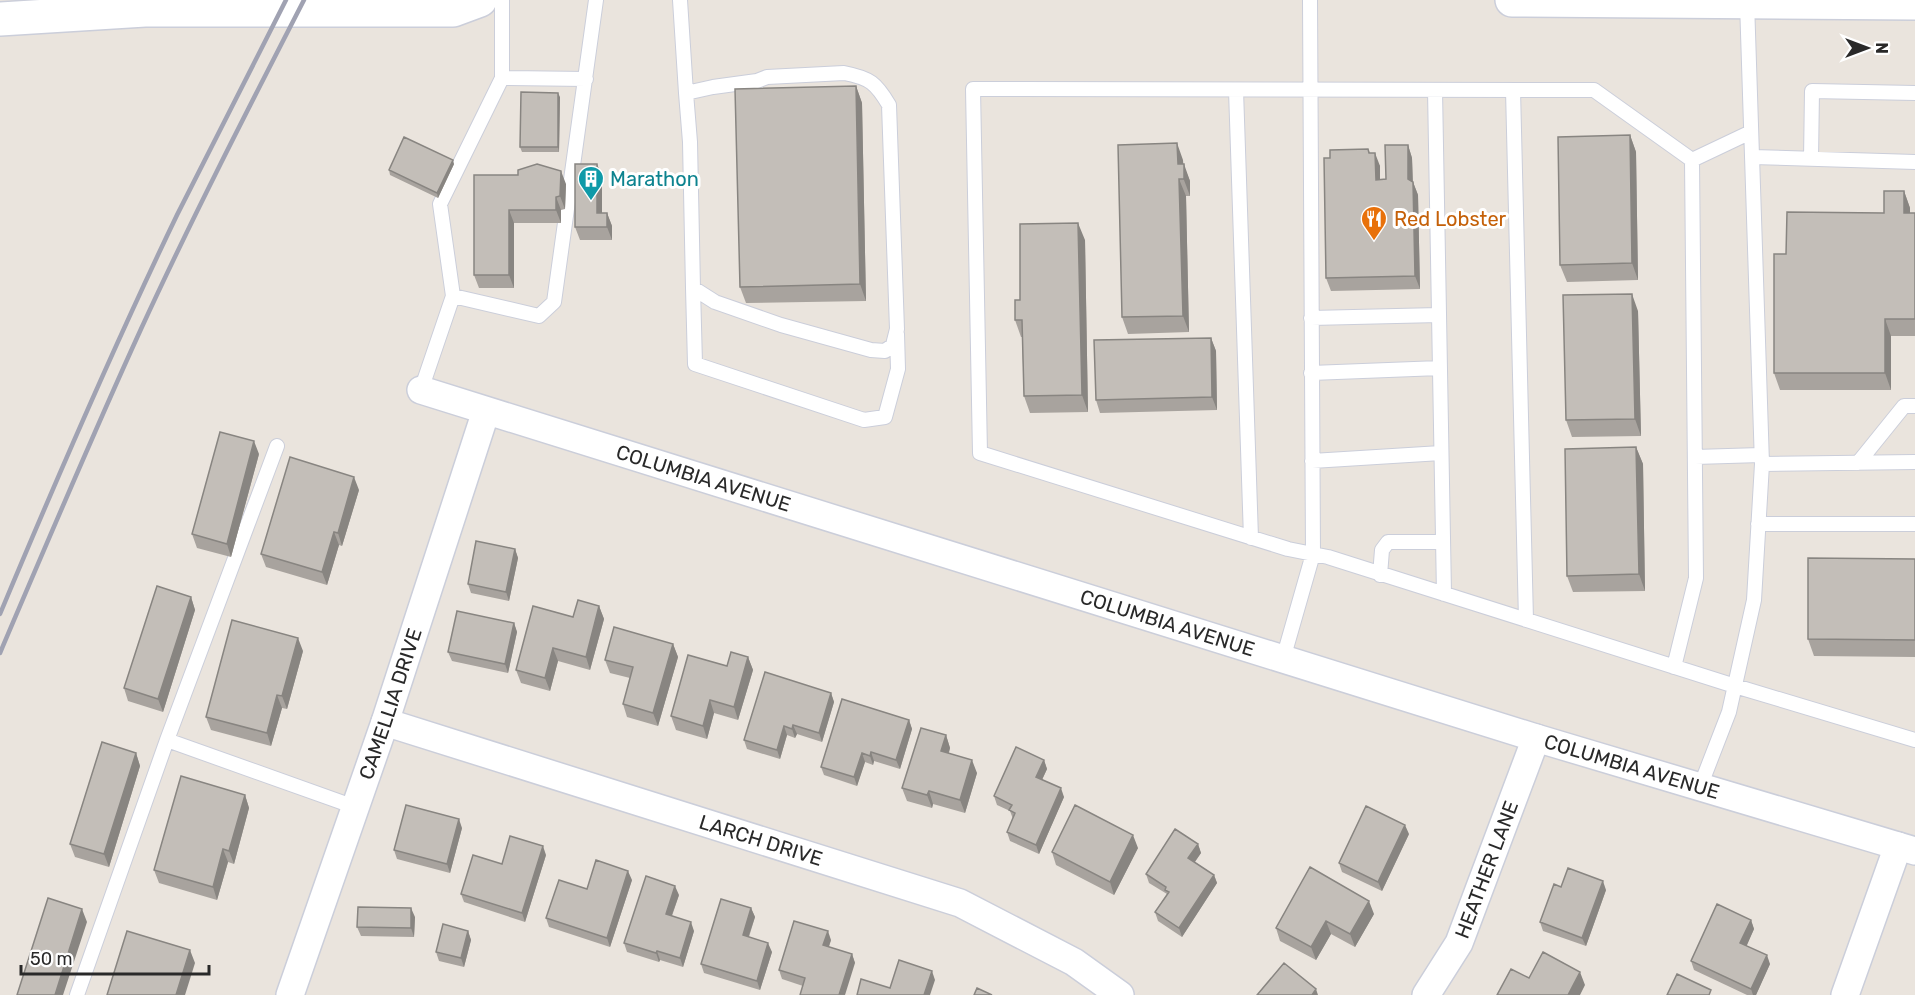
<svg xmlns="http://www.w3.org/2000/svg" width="1915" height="995" font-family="Rubik,sans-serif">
	<rect width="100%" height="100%" fill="#eae4dd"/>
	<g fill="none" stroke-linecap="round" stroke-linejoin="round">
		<defs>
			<path id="lane" d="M502,0V78L586,79
				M680,0L686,93
				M1747,2L1762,464L1915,462
				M844,73C870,78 876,83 889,105L897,329L893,345L885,351L871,350L781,325L715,302L693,288L690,142L686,93L713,87L757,81L767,77Z
				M1236,90L1251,538
				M1435,90L1444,594
				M1513,90L1526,620
				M1751,132L1692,160L1594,90L973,89L980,453L1288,549L1328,557L1735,686L1915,740
				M1752,157L1915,162
				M1811,159L1812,91L1915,93
				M693,288L695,364L864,420L885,417L898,369L897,334
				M453,296L539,316L554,302L596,0
				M1311,318L1439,315
				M1311,373L1440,368
				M421,390L453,296L440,204L502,78
				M1695,457L1761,455
				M1312,461L1441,453
				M1858,463L1904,406H1915
				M1758,524H1915
				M1380,575L1382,550L1388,542H1441
				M1283,659L1313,554L1310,0
				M1674,667L1696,578L1692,160
				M167,740L277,446
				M1700,787L1729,712L1754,600L1762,464
				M77,995L167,740L355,807"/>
			<g id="street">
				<path id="s1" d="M421,390L1536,738L1915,851"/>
				<path id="s2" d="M385,722L960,903L1074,962L1120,995"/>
				<path id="s3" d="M290,995L385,722L486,411"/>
				<path id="s4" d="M1426,995L1459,943L1536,738"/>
				<path d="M1845,995L1898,846"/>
			</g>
			<path id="secondary" d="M1512,0L1915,3
				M0,19L145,10H453L480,0"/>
		</defs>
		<use href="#lane" stroke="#cbceda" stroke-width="16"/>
		<use href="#street" stroke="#cbceda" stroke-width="30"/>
		<use href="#secondary" stroke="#cbceda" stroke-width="36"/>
		<use href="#lane" stroke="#fff" stroke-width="14"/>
		<use href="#street" stroke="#fff" stroke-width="27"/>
		<use href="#secondary" stroke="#fff" stroke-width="33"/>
		<path stroke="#a0a2b2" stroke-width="4.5" d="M0,614C56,480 114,346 177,215C213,143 250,72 286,0
			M0,653C46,545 92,436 141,329C192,218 248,109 304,0"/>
	</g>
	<path fill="#a8a39e" d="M856,86L862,103L866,301L746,303L740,287Z
		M560,97L559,152H522L520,147Z
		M1630,135L1636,152L1638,280L1567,282L1560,265Z
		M1408,145L1412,158L1413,182L1418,195L1420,289L1331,291L1326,278L1330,158L1368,149L1370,153L1380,166V179H1386Z
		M1183,160V164L1190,181V196H1186L1189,332L1128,334L1122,317Z
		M454,164L438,198L390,175L389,170Z
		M597,164L602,177V213H607L612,226V240H580L575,227Z
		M518,175L566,184L565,209L561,210V223H514V288H479L474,275Z
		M1904,191L1910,208V213H1915V336H1891V390H1780L1774,373L1884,213Z
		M1085,240L1088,412L1030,413L1024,396L1022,337H1021L1015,320L1020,300Z
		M1638,311L1641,436L1572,437L1566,420Z
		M1211,338L1216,351L1217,410L1100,413L1096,400Z
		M1636,447L1643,464L1645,591L1573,592L1567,576Z
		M259,454L231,557L197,548L192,534Z
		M359,490L342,546L339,545L327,585L266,567L261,554Z
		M515,549L518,558L509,601L471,593L468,584Z
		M1915,559V657L1814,656L1808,639Z
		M191,597L195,610L163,712L128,701L124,688Z
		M599,606L604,619L590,670L558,661L550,691L521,683L516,670L573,617Z
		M514,623L517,632L508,673L452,661L448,652Z
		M673,644L678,657L658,726L627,717L623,704L630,678L610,673L605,660Z
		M303,651L287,709L282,708L271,746L211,730L206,717Z
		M748,657L753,670L738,720L714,713L707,739L676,730L671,716L727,666Z
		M831,693L834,702L822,742L797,734L795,738L787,735L780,759L747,749L744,740Z
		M909,720L912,729L900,769L874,761L873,765L865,762L857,786L824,775L821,767Z
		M946,735L950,748L949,753L977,773L965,813L933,804L932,808L907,801L902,788Z
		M136,753L140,766L109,867L75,857L70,844Z
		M1044,760L1047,769L1042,780L1064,797L1039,854L1010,841L1007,832L1013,819L1010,811L997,805L994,796Z
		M245,795L249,808L234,864L228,862L217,900L159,883L154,870Z
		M462,828L450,873L397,859L394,850Z
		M1409,834L1382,891L1342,872L1339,863Z
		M1198,844L1201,853L1195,862L1214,875L1217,883L1182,937L1158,921L1155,912L1167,894L1149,883L1146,874Z
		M1138,848L1114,895L1056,865L1052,852Z
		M546,855L525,922L464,902L461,894Z
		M632,880L610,947L549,927L546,918L587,889Z
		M1561,887L1606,890L1586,946L1543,931L1540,922Z
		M679,895L672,916L694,931L683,967L660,960L659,962L627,952L624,943Z
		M751,908L755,917L749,937L772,952L760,990L704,973L701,964Z
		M1374,914L1355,947L1331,934L1316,960L1280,941L1276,928Z
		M415,917L414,937L361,936L357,927Z
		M1751,920L1754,929L1746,946L1770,964L1756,995H1747L1694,970L1691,961Z
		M468,931L471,940L464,967L439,961L436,952Z
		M831,940L829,947L852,954L855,963L803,986L782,979L779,970Z"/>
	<path fill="#888581" d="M856,86L862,103L866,301L860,284Z
		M558,93L560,97L559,152L558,147Z
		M1630,135L1636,152L1638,280L1632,263Z
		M1177,143L1183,160L1184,173V164L1190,181V196L1178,164Z
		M1408,145L1412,158L1413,192L1408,179Z
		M1375,153L1380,166V193L1376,180Z
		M453,160L454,164L438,198L437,193Z
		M597,164L602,177V226L597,213Z
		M561,171L566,184L565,209L560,196Z
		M1179,179L1186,196L1189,332L1183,316Z
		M1413,182L1418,195L1420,289L1415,276Z
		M1904,191L1910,208V230L1904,213Z
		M556,197L561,210V223L556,210Z
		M509,210L514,223V288L509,275Z
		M607,213L612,226V240L607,227Z
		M1078,223L1085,240L1088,412L1082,395Z
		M1632,294L1638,311L1641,436L1635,419Z
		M1885,319L1891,336V390L1885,373Z
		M1211,338L1216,351L1217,410L1212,397Z
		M254,441L259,454L231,557L227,544Z
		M1636,447L1643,464L1645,591L1639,574Z
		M354,477L359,490L342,546L338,533Z
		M334,532L339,545L327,585L322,572Z
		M515,549L518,558L509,601L506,592Z
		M191,597L195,610L163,712L158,699Z
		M599,606L604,619L590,670L586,657Z
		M514,623L517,632L508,673L505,664Z
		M298,638L303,651L287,709L282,696Z
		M673,644L678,657L658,726L653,713Z
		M553,648L558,661L550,691L545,678Z
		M748,657L753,670L738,720L734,707Z
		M831,693L834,702L822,742L819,733Z
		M277,695L282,708L271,746L267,733Z
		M710,700L714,713L707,739L703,726Z
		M909,720L912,729L900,769L896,760Z
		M793,725L797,734L795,738L792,729Z
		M784,726L787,735L780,759L777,750Z
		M946,735L950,748L945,764L941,751Z
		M871,752L874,761L873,765L870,756Z
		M136,753L140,766L109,867L104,854Z
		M862,753L865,762L857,786L854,777Z
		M972,760L977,773L965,813L960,800Z
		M1044,760L1047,769L1039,786L1036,777Z
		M1061,788L1064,797L1039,854L1036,845Z
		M929,791L933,804L932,808L927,795Z
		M245,795L249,808L234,864L229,851Z
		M459,819L462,828L450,873L447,864Z
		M1405,825L1409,834L1382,891L1378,882Z
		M1133,835L1138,848L1114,895L1110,882Z
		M1198,844L1201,853L1191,867L1188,858Z
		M543,846L546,855L525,922L522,913Z
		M223,849L228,862L217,900L213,887Z
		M628,871L632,880L610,947L607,938Z
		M1214,875L1217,883L1182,937L1179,928Z
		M1603,881L1606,890L1586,946L1582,938Z
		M675,886L679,895L669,923L666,914Z
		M1369,901L1374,914L1355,947L1350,934Z
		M411,908L415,917L414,937L411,928Z
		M751,908L755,917L746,944L743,935Z
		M82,909L87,922L63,995H55Z
		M1751,920L1754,929L1744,952L1740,943Z
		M1326,921L1331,934L1316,960L1311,947Z
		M691,922L694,931L683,967L680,958Z
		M468,931L471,940L464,967L461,958Z
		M828,931L831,940L826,954L823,945Z
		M768,943L772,952L760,990L757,981Z
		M190,950L195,963L185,995H176Z
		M657,951L660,960L659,962L656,953Z
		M852,954L855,963L845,995H839Z
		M1767,955L1770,964L1756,995H1753L1751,989Z
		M932,971L935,980L930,995H924Z
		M1580,972L1585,985L1580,995H1568Z
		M1316,989L1318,995H1312Z"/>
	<path fill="#c3beb8" stroke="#888581" stroke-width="1.5" d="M856,86L860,284L740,287L735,89Z
		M521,92L558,93V147H520Z
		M1630,135L1632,263L1560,265L1558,137Z
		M404,137L453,160L437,193L389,170Z
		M1177,143L1178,164H1184V179H1179L1183,316L1122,317L1118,145Z
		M1385,145H1408V179L1413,182L1415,276L1326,278L1324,158H1330V150L1368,149L1369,153H1375L1376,180L1386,179Z
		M537,164L561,171L560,196L556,197V210H509V275H474V175H518V170Z
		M575,164H597V213H607V227H575Z
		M1884,191H1904V213H1915V319H1885V373H1774V254H1786L1787,212L1884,213Z
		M1078,223L1082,395L1024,396L1022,320H1015V300H1020V224Z
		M1632,294L1635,419L1566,420L1563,295Z
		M1211,338L1212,397L1096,400L1094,340Z
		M220,432L254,441L227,544L192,534Z
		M1636,447L1639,574L1567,576L1565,449Z
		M290,457L354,477L338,533L334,532L322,572L261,554Z
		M476,541L515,549L506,592L468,584Z
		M1808,558L1915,559V640L1808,639Z
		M157,586L191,597L158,699L124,688Z
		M578,600L599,606L586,657L553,648L545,678L516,670L533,606L573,617Z
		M457,611L514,623L505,664L448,652Z
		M232,620L298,638L282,696L277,695L267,733L206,717Z
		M614,627L673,644L653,713L623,704L633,667L605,660Z
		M731,652L748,657L734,707L710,700L703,726L671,716L688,655L727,666Z
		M765,672L831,693L819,733L793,725L792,729L784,726L777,750L744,740Z
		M842,699L909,720L896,760L871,752L870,756L862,753L854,777L821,767Z
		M921,728L946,735L941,751L972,760L960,800L929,791L927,795L902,788Z
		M102,742L136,753L104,854L70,844Z
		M1016,747L1044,760L1036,777L1061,788L1036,845L1007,832L1015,813L1009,810L1012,805L994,796Z
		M181,776L245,795L229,851L223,849L213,887L154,870Z
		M406,805L459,819L447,864L394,850Z
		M1075,805L1133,835L1110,882L1052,852Z
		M1366,806L1405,825L1378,882L1339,863Z
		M1175,829L1198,844L1188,858L1214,875L1179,928L1155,912L1169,892L1165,890L1166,887L1146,874Z
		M510,836L543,846L522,913L461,894L473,855L502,864Z
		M596,860L628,871L607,938L546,918L559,880L587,889Z
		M1310,867L1369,901L1350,934L1326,921L1311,947L1276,928Z
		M1568,868L1603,881L1582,938L1540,922L1554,884L1561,887Z
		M646,876L675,886L666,914L691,922L680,958L657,951L656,953L624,943Z
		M48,898L82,909L55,995H17Z
		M721,899L751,908L743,935L768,943L757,981L701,964Z
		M1717,904L1751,920L1740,943L1767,955L1751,989L1691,961Z
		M358,907L411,908V928L357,927Z
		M794,921L828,931L823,945L852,954L839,995H800L805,978L779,970Z
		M443,924L468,931L461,958L436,952Z
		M127,931L190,950L176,995H107Z
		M1543,952L1580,972L1568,995H1497L1511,969L1529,978Z
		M899,960L932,971L924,995H857L861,979L890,988Z
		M1284,963L1316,989L1312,995H1257Z
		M1677,974L1711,990L1709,995H1667Z
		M977,988L992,995H974Z"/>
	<defs>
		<symbol id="building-pin" viewBox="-11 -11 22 30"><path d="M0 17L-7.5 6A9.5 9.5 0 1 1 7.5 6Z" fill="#0f9aa8" stroke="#fff"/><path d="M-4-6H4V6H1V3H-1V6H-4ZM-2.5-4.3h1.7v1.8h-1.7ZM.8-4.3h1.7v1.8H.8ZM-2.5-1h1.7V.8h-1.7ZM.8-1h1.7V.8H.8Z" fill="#fff"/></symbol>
		<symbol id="restaurant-pin" viewBox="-11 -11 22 30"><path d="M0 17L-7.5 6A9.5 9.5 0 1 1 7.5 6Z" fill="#e8710a" stroke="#fff"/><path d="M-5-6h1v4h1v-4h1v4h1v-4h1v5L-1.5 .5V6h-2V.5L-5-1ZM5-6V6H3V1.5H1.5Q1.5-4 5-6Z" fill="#fff"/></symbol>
	</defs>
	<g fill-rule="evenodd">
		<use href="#building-pin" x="576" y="164" width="30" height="40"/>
		<use href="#restaurant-pin" x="1359" y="204" width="30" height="40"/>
	</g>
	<g text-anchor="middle" stroke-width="6" stroke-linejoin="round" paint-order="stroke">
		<g font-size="20" fill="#0d838f" stroke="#fff" text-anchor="start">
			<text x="610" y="186">Marathon</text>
		</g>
		<g font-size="20" fill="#c56008" stroke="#fff" text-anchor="start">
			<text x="1394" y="226">Red Lobster</text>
		</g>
		<g font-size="20" fill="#292929" stroke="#fff">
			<text dy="7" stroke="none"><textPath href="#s1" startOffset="296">COLUMBIA AVENUE</textPath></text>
			<text dy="7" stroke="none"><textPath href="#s1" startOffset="782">COLUMBIA AVENUE</textPath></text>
			<text dy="7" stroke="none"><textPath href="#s3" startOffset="308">CAMELLIA DRIVE</textPath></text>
			<text dy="7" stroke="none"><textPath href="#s1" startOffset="1268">COLUMBIA AVENUE</textPath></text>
			<text dy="7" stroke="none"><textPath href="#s2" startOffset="394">LARCH DRIVE</textPath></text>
			<text dy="7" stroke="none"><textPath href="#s4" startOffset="140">HEATHER LANE</textPath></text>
		</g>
	</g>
	<g transform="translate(1867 48) rotate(90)" stroke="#ffffff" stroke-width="4.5" paint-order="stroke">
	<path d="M0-4.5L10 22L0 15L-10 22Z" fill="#292929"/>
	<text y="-9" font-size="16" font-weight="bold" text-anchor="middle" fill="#292929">N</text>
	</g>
	<path d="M21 965v9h188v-9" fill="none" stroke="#292929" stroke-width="3"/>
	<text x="30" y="965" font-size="18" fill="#292929" stroke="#ffffff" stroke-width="4.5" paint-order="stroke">50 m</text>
</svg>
